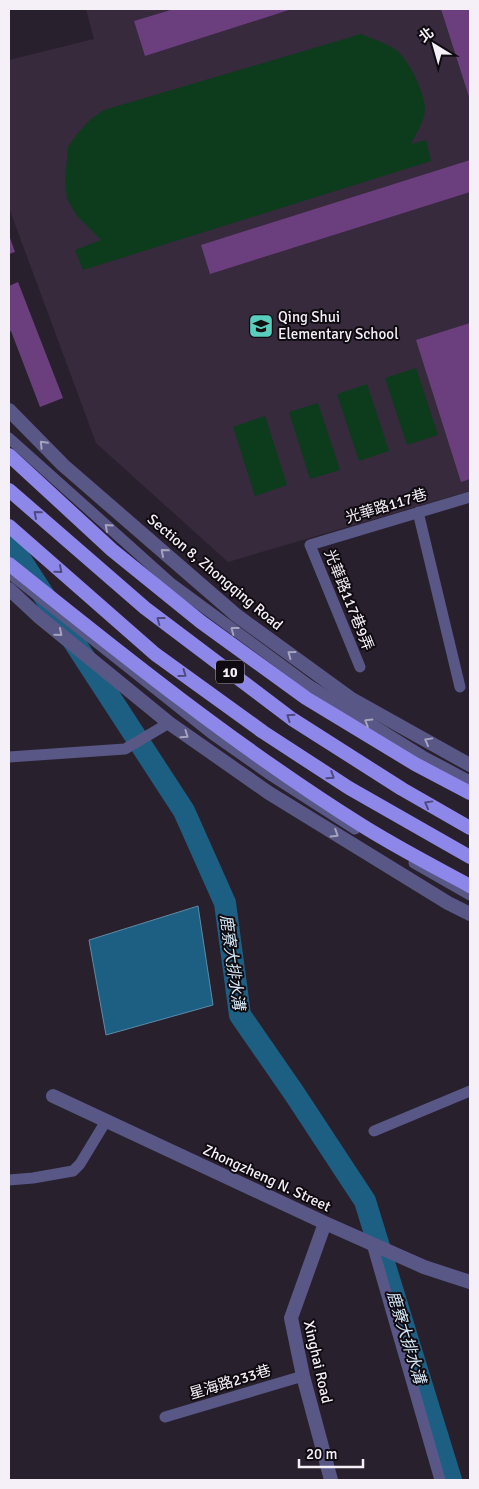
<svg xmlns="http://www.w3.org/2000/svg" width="479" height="1489" font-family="Signika,'Noto Sans TC',sans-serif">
	<rect width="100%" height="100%" fill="#29202d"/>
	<path fill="#362a3c" d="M86,9H470V491L228,562L96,443L9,208V60L94,39Z"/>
	<path fill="#0c3c1c" d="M361,34C372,39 387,43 396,50C409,60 424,92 425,108C425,121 416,133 411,144L426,140L431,161L83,270L75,250L101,240L77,216L67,199L65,180L68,147L77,134L91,119L104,110Z
		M416,368L438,435L407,445L385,378Z
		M367,384L389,451L359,461L337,394Z
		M318,403L340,470L310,479L289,412Z
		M265,416L287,485L255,496L233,427Z"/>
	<path fill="#1d5f83" stroke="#5e8aa6" d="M198,906L213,1005L106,1035L89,940Z"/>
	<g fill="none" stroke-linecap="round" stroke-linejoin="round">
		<path stroke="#1d5f83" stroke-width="22" d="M9,543L13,548L184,811L225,903L240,1015L294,1093L365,1201L451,1480"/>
	</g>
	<path fill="#6b3f7e" d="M174,9H292L145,56L134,21Z
		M441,9H470V100Z
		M470,160V192L210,274L201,245Z
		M9,235L15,252L9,254Z
		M18,282L63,398L40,407L11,331L9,332V286Z
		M470,323V479L461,482L416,340Z"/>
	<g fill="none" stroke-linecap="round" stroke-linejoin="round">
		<path stroke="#585786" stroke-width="11" d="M9,438L172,584L309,685L423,756L470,781
			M418,512L460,687
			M9,573L212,734L269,774L355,829
			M360,667L310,545L470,497
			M9,757L125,749L169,723
			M414,863L470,895
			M374,1131L470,1091
			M9,1180L33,1178L73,1171L80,1164L106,1121
			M372,1244L440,1480
			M165,1417L303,1376"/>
		<path stroke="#585786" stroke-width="14" d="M53,1096L325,1223L424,1267L470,1282
			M325,1223L291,1318L303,1376L331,1480"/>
		<path stroke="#585786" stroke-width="14" d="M9,410L63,465L236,615L350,698L470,765
			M9,589L38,616L169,723L269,793L448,903L470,914"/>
		<path stroke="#8e87ea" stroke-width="14" d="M9,455L112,550L201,622L306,698L415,764L470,793
			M9,490L145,608L292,719L402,789L470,828
			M9,526L155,654L263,732L349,788L470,857
			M9,564C122,655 236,746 358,823C394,846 433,866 470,886"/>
	</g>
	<defs><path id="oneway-chevron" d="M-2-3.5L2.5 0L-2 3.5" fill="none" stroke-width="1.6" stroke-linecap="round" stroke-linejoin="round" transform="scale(1.25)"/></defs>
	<g stroke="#a6a3bf">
		<use href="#oneway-chevron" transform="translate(43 444) rotate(-134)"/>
		<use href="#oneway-chevron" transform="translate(108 527) rotate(-138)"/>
		<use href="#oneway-chevron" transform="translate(164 552) rotate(-139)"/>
		<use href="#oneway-chevron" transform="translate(234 630) rotate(-143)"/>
		<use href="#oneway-chevron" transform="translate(59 633) rotate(40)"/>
		<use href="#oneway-chevron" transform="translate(291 654) rotate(-144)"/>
		<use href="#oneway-chevron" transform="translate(368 722) rotate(-148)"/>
		<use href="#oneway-chevron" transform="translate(185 735) rotate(35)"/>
		<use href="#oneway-chevron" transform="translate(428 741) rotate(-151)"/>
		<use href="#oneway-chevron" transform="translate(335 834) rotate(32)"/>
	</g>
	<g stroke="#4e497e">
		<use href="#oneway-chevron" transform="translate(37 514) rotate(-139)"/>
		<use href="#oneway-chevron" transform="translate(59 570) rotate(41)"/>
		<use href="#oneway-chevron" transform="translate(160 620) rotate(-143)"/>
		<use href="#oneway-chevron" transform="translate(183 674) rotate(36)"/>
		<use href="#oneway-chevron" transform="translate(290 717) rotate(-145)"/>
		<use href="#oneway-chevron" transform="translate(331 776) rotate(33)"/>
		<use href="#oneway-chevron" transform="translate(428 804) rotate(-151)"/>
	</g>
	<defs>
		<symbol id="school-square" viewBox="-11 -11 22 22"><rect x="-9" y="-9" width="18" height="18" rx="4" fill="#5acebd" stroke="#0f0b11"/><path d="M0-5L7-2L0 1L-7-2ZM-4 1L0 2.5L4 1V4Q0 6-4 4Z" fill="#111"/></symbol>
	</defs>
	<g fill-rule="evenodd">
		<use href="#school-square" x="247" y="312" width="28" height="28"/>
	</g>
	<g text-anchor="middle" stroke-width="4" stroke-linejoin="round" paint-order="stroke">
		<rect fill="#0f0b11" stroke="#b0abb3" stroke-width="1" x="216" y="660.5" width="28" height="23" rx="4"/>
		<g font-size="14" font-weight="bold" fill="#f5eff8">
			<text x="230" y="677">10</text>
		</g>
		<g font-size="15" fill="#f5eff8" stroke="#0f0b11" text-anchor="start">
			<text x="278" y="322">Qing Shui<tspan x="278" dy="17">Elementary School</tspan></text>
		</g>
		<g font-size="15" fill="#f5eff8" stroke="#0f0b11">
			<text transform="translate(386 506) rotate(-17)" y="5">光華路117巷</text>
			<text transform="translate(215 572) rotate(40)" y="5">Section 8, Zhongqing Road</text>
			<text transform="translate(349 600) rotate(68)" y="5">光華路117巷9弄</text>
			<text transform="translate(267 1178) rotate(25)" y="5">Zhongzheng N. Street</text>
			<text transform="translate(318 1362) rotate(77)" y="5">Xinghai Road</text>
			<text transform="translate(230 1382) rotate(-17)" y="5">星海路233巷</text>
		</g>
		<g font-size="16" font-style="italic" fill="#d3e6f4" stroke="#0f0b11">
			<text transform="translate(233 962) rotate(82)" y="6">鹿寮大排水溝</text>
			<text transform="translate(407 1337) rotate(73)" y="6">鹿寮大排水溝</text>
		</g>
	</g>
	<rect width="479" height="1489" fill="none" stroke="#f5eff8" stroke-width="20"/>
	<g transform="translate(434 45) rotate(323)" stroke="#0f0b11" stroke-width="4" paint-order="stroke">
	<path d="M0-4L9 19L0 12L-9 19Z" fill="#f5eff8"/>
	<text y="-8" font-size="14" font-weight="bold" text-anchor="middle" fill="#f5eff8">北</text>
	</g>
	<path d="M299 1459v8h64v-8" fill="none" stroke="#f5eff8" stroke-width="2.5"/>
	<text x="306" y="1459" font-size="15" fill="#f5eff8" stroke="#0f0b11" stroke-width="4" paint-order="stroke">20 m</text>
</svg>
